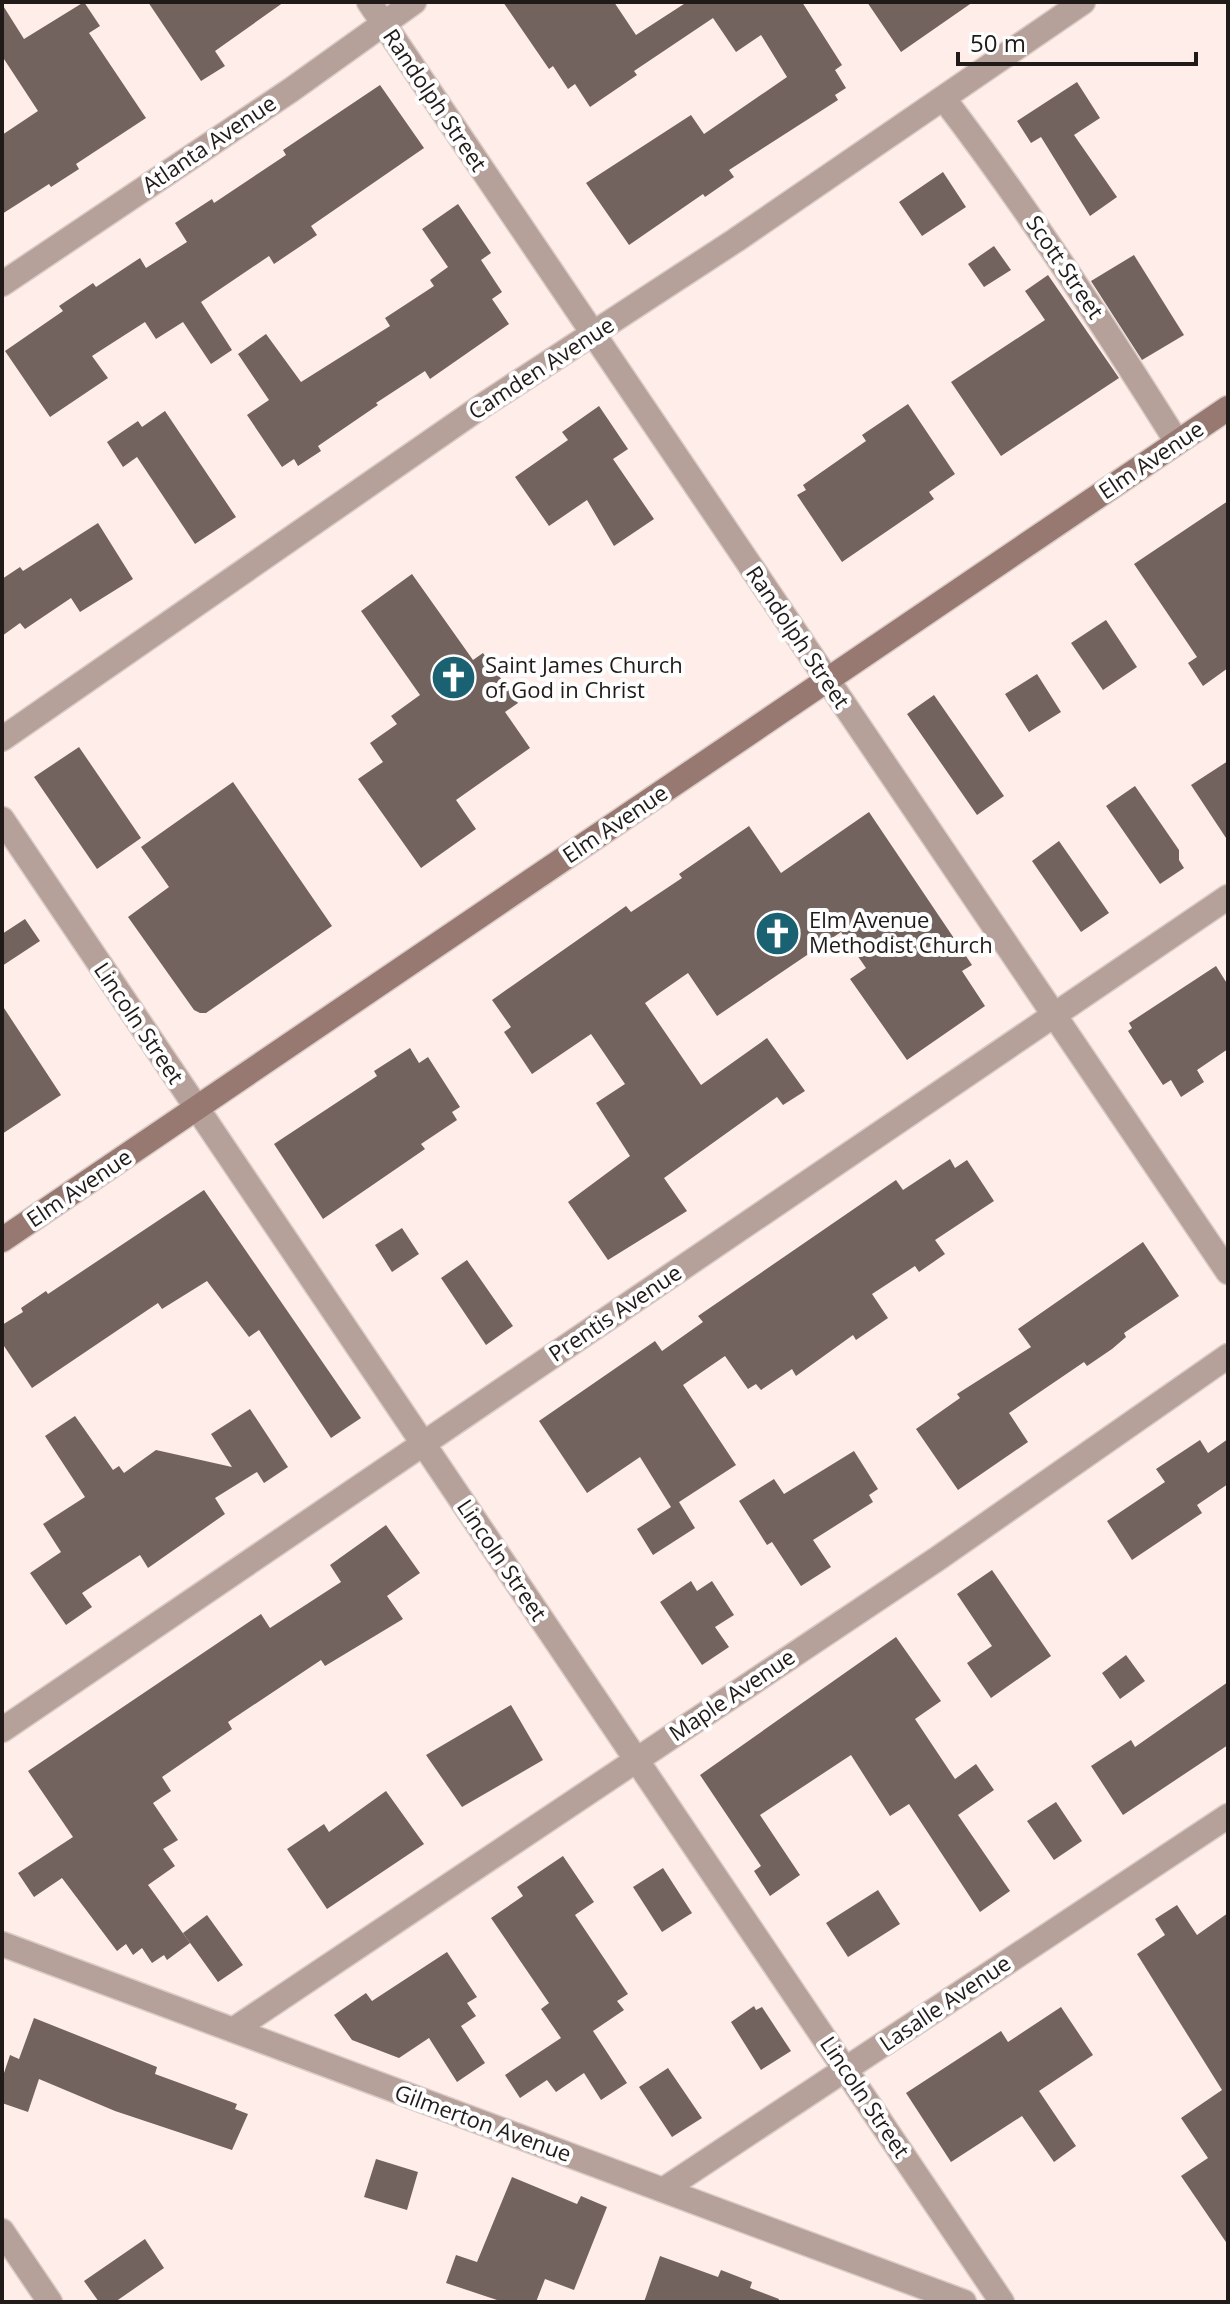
<svg xmlns="http://www.w3.org/2000/svg" width="1230" height="2304" font-family="'Open Sans',sans-serif">
	<rect width="100%" height="100%" fill="#feede8"/>
	<path fill="#72635f" d="M84,2L100,26L89,33L146,118L76,164L79,169L51,187L49,184L2,214V135L38,111L2,56V4L24,39Z
		M148,2H284L215,51L225,66L201,81Z
		M503,2H614L636,35L687,2H802L842,65L835,70L846,88L835,95L838,100L729,170L734,177L705,197L703,194L629,245L586,183L691,115L704,134L787,77L761,35L736,52L713,18L634,71L637,75L590,107L575,84L568,89L553,66L549,69Z
		M867,2H973L901,52Z
		M1077,82L1100,118L1074,135L1117,197L1090,216L1041,137L1031,143L1017,121Z
		M380,85L424,148L311,226L317,235L274,264L269,256L201,302L232,350L211,364L183,322L156,339L145,322L92,356L108,378L50,417L5,351L63,311L59,306L93,283L96,287L140,258L146,268L187,242L175,223L212,199L214,203L286,155L283,150Z
		M943,172L966,207L922,236L899,202Z
		M458,204L491,253L481,260L502,292L492,299L509,324L430,379L425,371L376,403L378,405L318,446L321,451L298,466L294,459L282,467L247,415L269,400L238,354L266,334L301,382L390,326L385,318L434,286L430,280L448,267L422,229Z
		M994,246L1011,270L984,287L968,264Z
		M1134,255L1184,335L1142,360L1091,281Z
		M1048,275L1119,378L1001,456L951,382L1045,320L1025,291Z
		M908,404L955,474L929,492L934,499L842,562L797,495L806,490L803,485L866,441L862,435Z
		M599,406L628,449L613,459L654,519L614,546L587,500L549,526L515,477L568,440L562,432Z
		M165,411L236,517L195,544L137,457L123,467L107,442L138,421L142,427Z
		M1228,501V668L1203,686L1188,663L1197,657L1134,564Z
		M98,523L133,579L80,612L71,598L25,629L20,623L2,636V579L20,567L23,571Z
		M412,574L473,660L483,653L518,703L505,712L530,748L456,800L476,829L421,868L358,779L383,762L370,743L397,724L391,716L420,695L361,611Z
		M1106,620L1137,667L1103,690L1071,643Z
		M1037,674L1061,712L1029,732L1005,694Z
		M934,695L1004,796L977,815L907,714Z
		M79,747L141,838L97,869L34,777Z
		M1228,761V841L1191,785Z
		M233,782L332,926L206,1013H200L194,1010L128,917L169,887L141,847Z
		M1135,786L1179,850V860L1184,868L1160,884L1106,806Z
		M869,812L972,965L962,971L985,1006L907,1060L850,979L866,968L841,932L717,1016L688,973L645,1003L701,1085L767,1038L805,1091L783,1105L777,1097L664,1178L687,1211L608,1260L568,1202L630,1156L596,1103L625,1084L591,1034L532,1074L504,1032L511,1027L492,1000L626,906L631,912L682,878L679,874L749,826L781,873Z
		M1059,841L1109,913L1081,932L1032,861Z
		M25,919L40,941L2,966V934Z
		M1216,966L1228,985V1049L1197,1070L1204,1082L1181,1097L1171,1080L1163,1085L1128,1031L1132,1028L1129,1023Z
		M2,1005L61,1095L2,1134Z
		M410,1048L419,1063L428,1057L460,1107L452,1112L457,1120L421,1144L425,1149L323,1219L274,1144L377,1076L374,1071Z
		M950,1159L955,1168L967,1160L994,1201L935,1240L945,1254L919,1272L915,1266L872,1294L888,1318L856,1340L853,1335L796,1376L792,1369L761,1390L756,1384L748,1389L725,1356L683,1385L736,1465L679,1502L695,1528L653,1555L637,1529L671,1507L640,1457L587,1493L539,1421L655,1341L662,1351L703,1322L698,1316L896,1180L903,1190Z
		M204,1190L361,1418L331,1438L259,1330L249,1337L207,1281L162,1309L158,1303L32,1388L2,1343V1325L23,1312L21,1308L46,1291L48,1294Z
		M402,1228L419,1254L392,1272L375,1245Z
		M1143,1242L1179,1296L1124,1333L1126,1337L1112,1349L1087,1366L1084,1362L1009,1413L1028,1442L958,1490L916,1429L960,1398L957,1394L1031,1347L1018,1329Z
		M467,1260L513,1326L486,1345L441,1278Z
		M250,1409L288,1467L264,1483L257,1472L215,1498L225,1514L148,1568L140,1555L82,1593L92,1607L66,1625L30,1573L61,1552L43,1524L85,1497L45,1436L75,1416L113,1470L119,1466L124,1473L156,1450L232,1467L211,1434Z
		M1228,1439V1484L1197,1505L1202,1513L1132,1560L1107,1521L1165,1482L1156,1469L1200,1440L1208,1453Z
		M854,1451L878,1489L869,1495L873,1502L813,1540L831,1567L801,1586L772,1542L767,1545L739,1501L774,1479L784,1494Z
		M386,1525L420,1573L387,1596L403,1619L325,1666L321,1660L228,1722L232,1729L162,1777L171,1791L153,1803L178,1840L163,1849L175,1866L148,1885L190,1943L167,1960L164,1955L152,1963L142,1948L133,1955L126,1944L117,1951L62,1878L34,1897L18,1873L73,1837L28,1771L261,1614L270,1628L341,1582L330,1565Z
		M992,1570L1051,1656L991,1698L967,1663L992,1646L957,1594Z
		M691,1581L697,1591L712,1581L734,1615L715,1627L729,1647L702,1665L660,1602Z
		M896,1637L941,1701L915,1719L955,1779L976,1764L994,1790L958,1815L1010,1891L980,1912L909,1804L890,1816L851,1755L760,1815L800,1875L770,1896L754,1871L761,1866L700,1775Z
		M1126,1655L1145,1681L1120,1699L1102,1673Z
		M1228,1682V1745L1123,1815L1091,1766L1131,1740L1135,1747Z
		M511,1705L543,1760L462,1807L426,1755Z
		M386,1791L424,1844L327,1909L287,1849L324,1824L329,1832Z
		M1056,1802L1082,1841L1054,1860L1027,1821Z
		M563,1856L594,1902L575,1915L628,1994L617,2001L624,2010L593,2031L627,2083L601,2100L584,2073L556,2092L547,2080L520,2098L505,2075L561,2038L541,2009L549,2003L491,1918L523,1896L517,1887Z
		M663,1868L692,1913L662,1932L633,1887Z
		M878,1890L900,1924L848,1957L826,1923Z
		M1177,1905L1197,1935L1228,1913V2245L1181,2176L1208,2158L1181,2118L1222,2090L1137,1954L1165,1935L1155,1919Z
		M207,1915L243,1965L218,1982L183,1933Z
		M447,1952L477,1997L467,2003L476,2016L461,2026L485,2063L457,2082L429,2038L399,2058L352,2040L334,2015L366,1993L372,2001Z
		M754,2006L756,2010L762,2007L791,2051L761,2070L731,2022Z
		M1061,2007L1093,2055L1039,2091L1076,2146L1054,2162L1022,2116L951,2162L906,2093L1001,2031L1008,2042Z
		M34,2018L157,2067L155,2074L237,2104L235,2109L248,2114L232,2150L115,2111L39,2079L28,2112L2,2103V2079L10,2055L19,2059Z
		M668,2068L702,2118L672,2137L639,2087Z
		M376,2159L418,2172L407,2210L364,2197Z
		M512,2177L577,2204L581,2196L607,2207L574,2290L545,2279L536,2302H503L446,2283L456,2255L477,2262Z
		M145,2239L164,2268L115,2302H99L84,2281Z
		M660,2256L718,2277L721,2270L752,2282L750,2288L779,2299L778,2302H644Z"/>
	<g fill="none" stroke-linecap="round" stroke-linejoin="round">
		<defs>
			<path id="minor" d="M369,2L1228,1272
				M944,99C1028,209 1103,324 1177,442
				M2,284L291,90L414,2
				M2,739L482,406L736,240L1083,2
				M2,1730L1228,897
				M2,1944L964,2302
				M233,2030L937,1559L1228,1356
				M663,2190L1228,1816
				M2,2231L50,2302"/>
			<path id="tertiary" d="M2,819L1002,2302"/>
			<path id="secondary" d="M2,1240L1228,408"/>
		</defs>
		<use href="#minor" stroke="#dacbc7" stroke-width="27"/>
		<use href="#tertiary" stroke="#dacbc7" stroke-width="27"/>
		<use href="#secondary" stroke="#dacbc7" stroke-width="27"/>
		<use href="#minor" stroke="#b5a09a" stroke-width="24"/>
		<use href="#tertiary" stroke="#b5a09a" stroke-width="24"/>
		<use href="#secondary" stroke="#977971" stroke-width="24"/>
	</g>
	<defs>
		<symbol id="church-disc" viewBox="-11 -11 22 22"><circle r="9.5" fill="#1a6171" stroke="#fefefe"/><path d="M-1.2-6h2.4v3.5h3.3v2.4h-3.3V6h-2.4V-.1h-3.3v-2.4h3.3Z" fill="#fff"/></symbol>
	</defs>
	<g fill-rule="evenodd">
		<use href="#church-disc" x="428" y="652" width="51" height="51"/>
		<use href="#church-disc" x="752" y="908" width="51" height="51"/>
	</g>
	<g text-anchor="middle" stroke-width="8" stroke-linejoin="round" paint-order="stroke">
		<g font-size="22" fill="#201a18" stroke="#fefefe">
			<text transform="translate(435 100) rotate(56)" y="8">Randolph Street</text>
			<text transform="translate(209 144) rotate(-34)" y="8">Atlanta Avenue</text>
			<text transform="translate(1065 267) rotate(56)" y="8">Scott Street</text>
			<text transform="translate(541 368) rotate(-33)" y="8">Camden Avenue</text>
			<text transform="translate(1151 460) rotate(-34)" y="8">Elm Avenue</text>
			<text transform="translate(798 637) rotate(56)" y="8">Randolph Street</text>
			<text transform="translate(615 824) rotate(-34)" y="8">Elm Avenue</text>
			<text transform="translate(139 1023) rotate(56)" y="8">Lincoln Street</text>
			<text transform="translate(79 1188) rotate(-34)" y="8">Elm Avenue</text>
			<text transform="translate(615 1313) rotate(-34)" y="8">Prentis Avenue</text>
			<text transform="translate(502 1560) rotate(56)" y="8">Lincoln Street</text>
			<text transform="translate(732 1695) rotate(-34)" y="8">Maple Avenue</text>
			<text transform="translate(945 2003) rotate(-34)" y="8">Lasalle Avenue</text>
			<text transform="translate(865 2097) rotate(56)" y="8">Lincoln Street</text>
			<text transform="translate(483 2123) rotate(20)" y="8">Gilmerton Avenue</text>
		</g>
		<g font-size="22" fill="#201a18" stroke="#fefefe" text-anchor="start">
			<text x="485" y="673">Saint James Church<tspan x="485" dy="25">of God in Christ</tspan></text>
			<text x="809" y="928">Elm Avenue<tspan x="809" dy="25">Methodist Church</tspan></text>
		</g>
	</g>
	<rect width="1230" height="2304" fill="none" stroke="#201a18" stroke-width="8"/>
	<path d="M958 52v12h238v-12" fill="none" stroke="#201a18" stroke-width="4"/>
	<text x="970" y="52" font-size="24" fill="#201a18" stroke="#fefefe" stroke-width="6" paint-order="stroke">50 m</text>
</svg>
